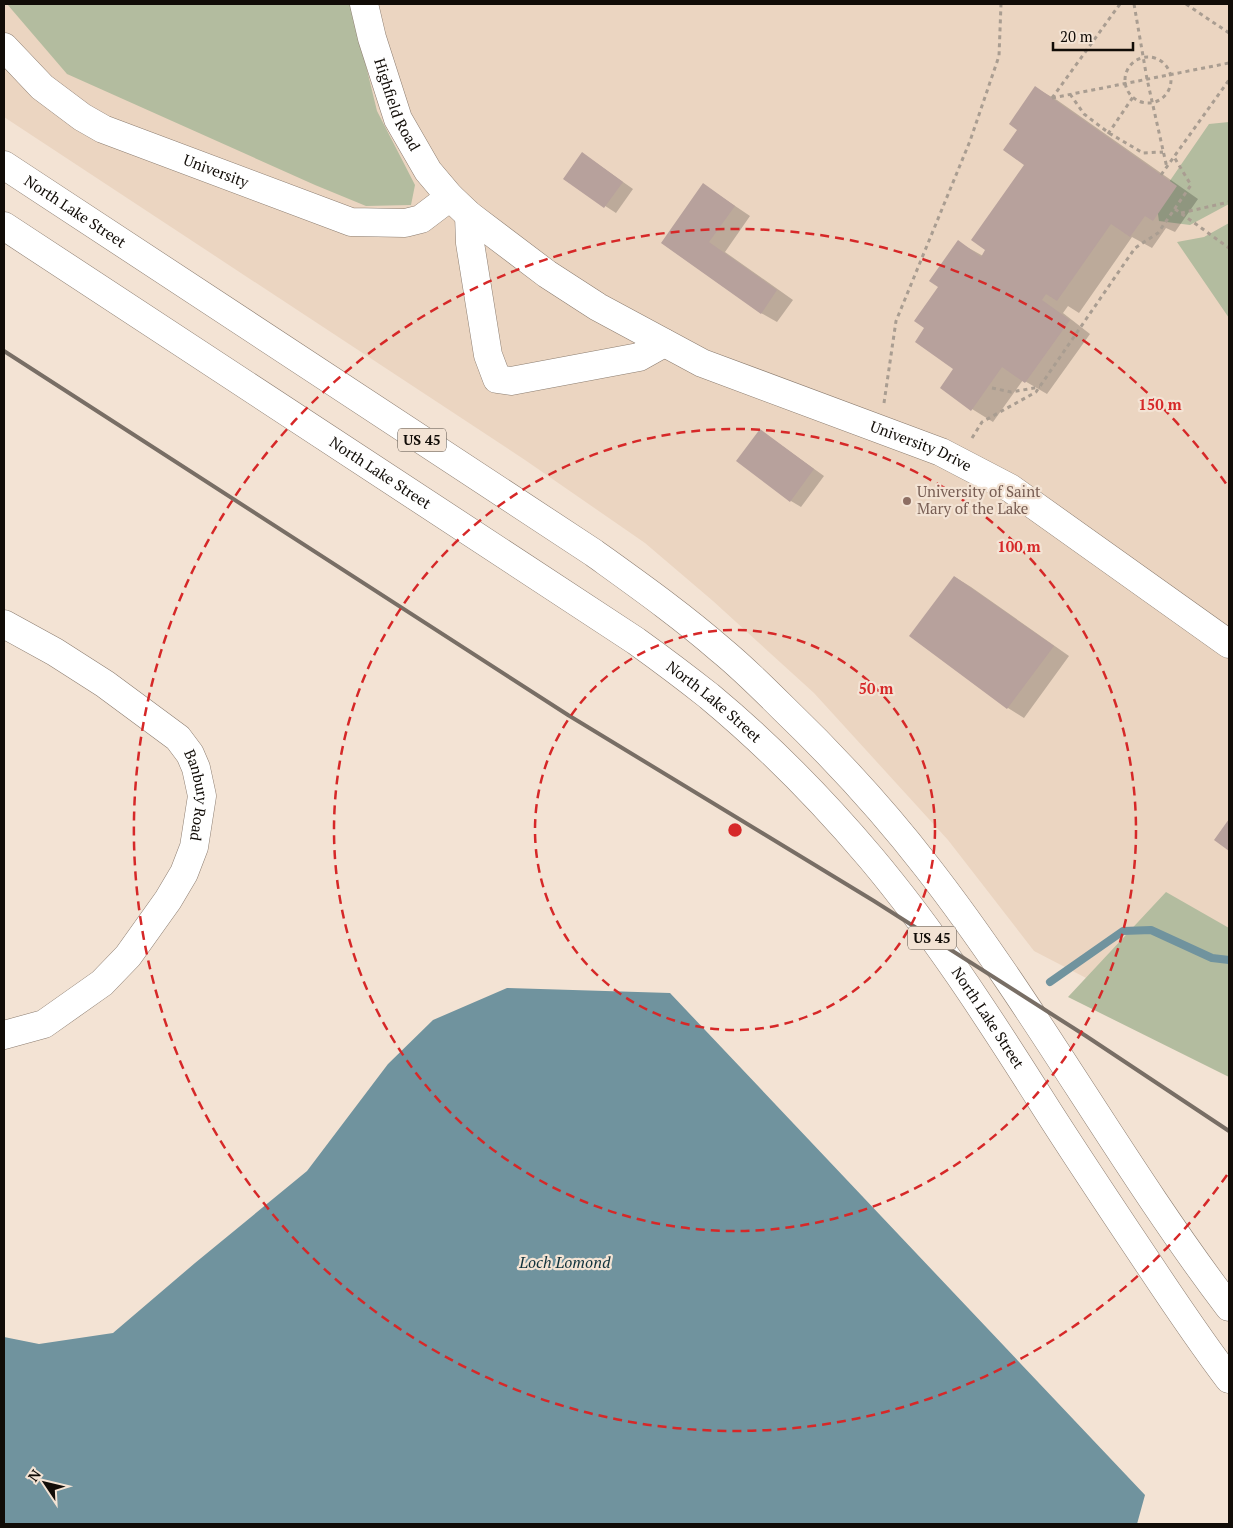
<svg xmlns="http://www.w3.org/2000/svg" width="1233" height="1528" font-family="'PT Serif',serif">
	<rect width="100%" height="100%" fill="#f3e3d4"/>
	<path fill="#ebd5c1" d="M4,4H1229V1064L1117,994L1034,951L948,840L814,693L713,601L645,543L525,460L4,117Z"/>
	<path fill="#b3bc9f" d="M7,4H351L377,111L415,185L411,205L366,206L315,185L67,74Z
		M1229,122V204L1190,225L1159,221L1156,201L1209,124Z
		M1229,223V318L1177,242L1204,237Z
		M1166,892L1229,928V1077L1068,997Z"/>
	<path fill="#70939e" d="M507,988L670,993L1145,1495L1137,1524H4V1337L39,1344L113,1333L195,1263L307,1171L388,1064L433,1020Z"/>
	<path fill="#0003" d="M1036,88L1057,100L1198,199L1175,232L1166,228L1152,248L1132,237L1079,313L1068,306L1063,313L1090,334L1047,394L1023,380L993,422L972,409L954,369L926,328L940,287L958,242L983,256L1026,164L1019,130Z
		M592,160L633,189L616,213L564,179Z
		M704,185L750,216L725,252L793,300L777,322L761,313L662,243Z
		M760,430L824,476L801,507L791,501Z
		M955,577L971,587L1069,656L1024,718L1008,708L911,636Z"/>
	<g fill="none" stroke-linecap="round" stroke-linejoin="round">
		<path stroke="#70939e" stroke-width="8" d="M1050,982L1123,931L1151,930L1212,958L1229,960"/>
	</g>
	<path fill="#b7a19c" d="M1035,86L1177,186L1153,221L1145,216L1130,237L1111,224L1057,301L1046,294L1042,300L1070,320L1025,383L1002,367L971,411L940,388L953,369L915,342L924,328L914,321L938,287L929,281L958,240L981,257L985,250L971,240L1024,165L1003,150L1017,130L1009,124Z
		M582,152L623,182L604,208L563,179Z
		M703,183L735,206L709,242L777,290L761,314L661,243Z
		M760,429L814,469L790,502L736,461Z
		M954,576L1054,646L1007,709L909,636Z
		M1229,819V851L1214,840Z"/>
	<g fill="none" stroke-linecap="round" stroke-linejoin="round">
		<defs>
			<g id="minor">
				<path id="s1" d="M364,4L372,38L398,119L428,171L450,197L469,215L547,274L598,307L702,363L941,452L1010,488L1229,644"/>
				<path id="s2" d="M4,47L42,87L82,117L103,129L351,222L405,223L421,219L450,197"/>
				<path d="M469,215L470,243L488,355L497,379L511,381L639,357L664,343"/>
				<path id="s3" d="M4,624L55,652L105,684L178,738L190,754L196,768L202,796L194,847L184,873L168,900L128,956L102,983L44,1024L4,1035"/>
			</g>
			<g id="major">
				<path id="s4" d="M4,165L594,553C637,584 681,615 721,650C743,668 763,688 783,708C834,757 883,810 927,867C1036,1007 1121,1165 1229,1307"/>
				<path id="s5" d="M4,226L636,641C661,659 685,677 709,696C768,745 822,800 871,858C934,933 987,1015 1039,1097C1068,1143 1098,1188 1128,1233C1161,1282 1193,1332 1229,1379"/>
			</g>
		</defs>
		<use href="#minor" stroke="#8c7d70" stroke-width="29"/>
		<use href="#major" stroke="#8c7d70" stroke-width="29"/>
		<path stroke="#a99d91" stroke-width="3" stroke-dasharray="4 4" stroke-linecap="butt" d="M1134,4L1147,79L1167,168
			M1186,4L1229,33
			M1125 80a23 23 0 1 1 46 0a23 23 0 1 1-46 0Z
			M1070,94L1084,114L1109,133L1143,153L1163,152
			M1052,98L1229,63
			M1052,98L1120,4
			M1108,134L1133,97
			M1161,175L1229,80
			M1175,209L1229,248
			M1181,213L1229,202
			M992,388L1011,392L1040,387
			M884,403L896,321L970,141L999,56L1001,4
			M972,438L982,422L1036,392L1135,248L1158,233L1191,185L1174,157"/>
		<use href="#minor" stroke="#fff" stroke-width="28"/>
		<use href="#major" stroke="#fff" stroke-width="28"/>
		<path stroke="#786e65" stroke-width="4" d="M4,351L568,715L874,901L1086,1036L1229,1131"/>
	</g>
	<g fill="none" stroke="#d62828" stroke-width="2.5" stroke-dasharray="9 6">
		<circle cx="735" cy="830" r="200"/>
		<circle cx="735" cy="830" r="401"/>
		<path d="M1227 1175A601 601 0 1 1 1227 485"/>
	</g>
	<circle fill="#8d6e63" stroke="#f3e3d4" stroke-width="2" cx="907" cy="501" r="5"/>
	<g text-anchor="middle" stroke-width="4.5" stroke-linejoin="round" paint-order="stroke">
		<g fill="#f3e3d4" stroke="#554c44" stroke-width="1">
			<rect x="398" y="428.5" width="48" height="23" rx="4"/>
			<rect x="908" y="926.5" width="48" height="23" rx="4"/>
		</g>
		<g font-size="14" font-weight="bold" fill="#110c07">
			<text x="422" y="445">US 45</text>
			<text x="932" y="943">US 45</text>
		</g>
		<g font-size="15" fill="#110c07" stroke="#f3e3d4">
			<text dy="5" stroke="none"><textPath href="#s1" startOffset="106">Highfield Road</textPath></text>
			<text dy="5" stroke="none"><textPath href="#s2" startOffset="250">University</textPath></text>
			<text dy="5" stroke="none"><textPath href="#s4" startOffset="85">North Lake Street</textPath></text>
			<text dy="5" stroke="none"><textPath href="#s1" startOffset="751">University Drive</textPath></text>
			<text dy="5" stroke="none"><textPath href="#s5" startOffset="450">North Lake Street</textPath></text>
			<text dy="5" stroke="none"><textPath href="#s5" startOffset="855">North Lake Street</textPath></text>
			<text dy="5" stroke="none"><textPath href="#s3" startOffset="271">Banbury Road</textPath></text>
			<text dy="5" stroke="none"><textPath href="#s5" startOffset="1275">North Lake Street</textPath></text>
		</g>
		<g font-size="15" fill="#785e54" stroke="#f3e3d4" text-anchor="start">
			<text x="917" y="497">University of Saint<tspan x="917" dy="17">Mary of the Lake</tspan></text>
		</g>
		<g font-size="16" font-style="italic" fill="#0f313b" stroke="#f3e3d4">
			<text x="565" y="1268">Loch Lomond</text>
		</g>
	</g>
	<circle cx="735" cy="830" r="8" fill="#d62828" stroke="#f3e3d4" stroke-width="2.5"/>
	<g font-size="15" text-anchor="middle" font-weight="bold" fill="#d62828" stroke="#f3e3d4" stroke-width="4.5" stroke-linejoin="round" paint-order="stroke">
		<text x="1160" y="410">150 m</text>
		<text x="1019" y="552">100 m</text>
		<text x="876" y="694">50 m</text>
	</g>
	<rect width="1233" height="1528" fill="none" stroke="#110c07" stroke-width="10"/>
	<g transform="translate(45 1483) rotate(305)" stroke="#f3e3d4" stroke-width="4" paint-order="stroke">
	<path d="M0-4L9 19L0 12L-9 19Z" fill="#110c07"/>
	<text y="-8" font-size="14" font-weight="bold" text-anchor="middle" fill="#110c07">N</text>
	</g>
	<path d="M1053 42v8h80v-8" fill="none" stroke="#110c07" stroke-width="2.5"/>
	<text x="1060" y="42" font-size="15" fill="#110c07" stroke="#f3e3d4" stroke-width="4" paint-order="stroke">20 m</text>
</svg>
